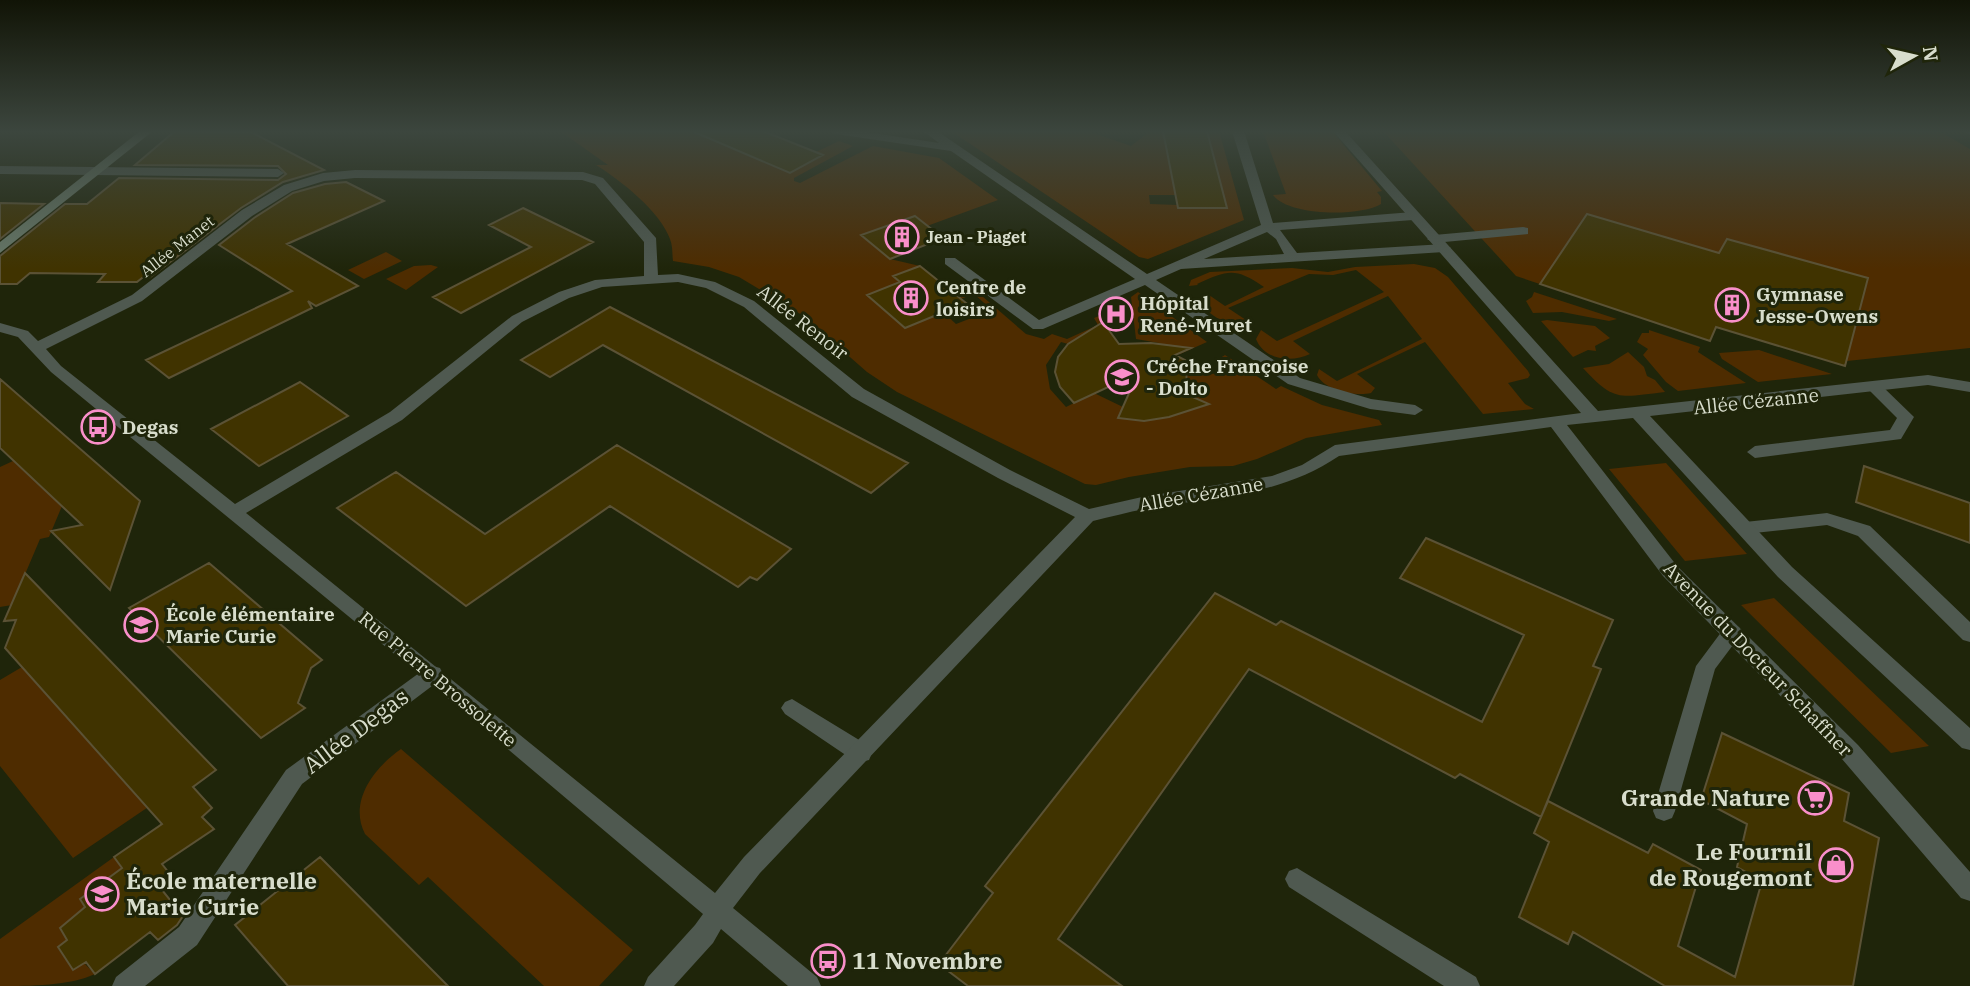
<svg xmlns="http://www.w3.org/2000/svg" width="1970" height="986" font-family="'IBM Plex Serif',serif">
	<rect width="100%" height="100%" fill="#1f250a"/>
	<path fill="#4e2c00" d="M560,131H690L790,173L822,156L816,152L839,141L853,146L794,178V181L800,183L873,146L939,158L998,200L927,226L862,235L890,259L920,266L894,276L900,282L868,295L905,328L943,312L956,324L992,310L974,294L955,301L944,292L968,284L1026,334L1044,339L1052,334L1067,339L1098,325L1094,318L1099,316L1107,327L1086,333L1068,344L1061,342L1046,365L1050,389L1066,407L1094,393L1123,407L1119,417C1149,421 1176,420 1201,401L1181,391L1187,373L1222,374L1217,360L1225,355L1276,389L1281,386L1322,405L1379,420L1382,425L1306,438L1257,459L1233,466L1190,467L1129,477L1096,485L1085,484L897,392L867,372L802,315L739,277L709,267L673,261C672,254 673,246 670,239C660,211 620,180 596,165H608Z
		M951,131H1088L1131,146L1150,131H1163L1176,195H1149L1150,204L1178,205L1179,208H1227L1207,131H1219L1244,220L1148,259L1139,257Z
		M1263,131H1332L1382,191L1377,192L1381,197V204C1360,217 1288,216 1273,195L1286,194Z
		M1383,131H1939L1970,149V348L1847,361L1845,366L1716,327L1710,341L1516,276Z
		M386,252L402,261L364,279L348,270Z
		M1414,264L1435,268L1448,277L1528,371L1530,375L1528,378L1508,383L1525,404L1534,409L1483,414L1425,342L1357,374L1375,388L1371,393C1355,397 1324,390 1317,375L1319,369L1337,381L1422,339L1388,296L1293,341L1310,354C1292,363 1264,360 1256,339L1261,330L1277,341L1384,292L1356,270L1333,275L1309,274L1228,308L1246,320C1230,325 1213,320 1203,305L1204,299L1209,295L1225,306L1264,287C1235,267 1228,270 1197,284L1198,285L1189,286L1191,280L1210,272L1292,268L1328,272L1355,267Z
		M431,265L438,267L406,290L386,279L414,266Z
		M1138,292L1207,342L1180,354L1159,343L1136,339L1131,297Z
		M1534,292L1617,319L1609,321L1562,312L1533,313L1526,301L1532,297Z
		M1547,320L1595,326L1610,338L1595,346L1596,351L1588,350L1573,357L1541,321Z
		M1649,330L1700,347L1698,352L1746,383L1678,391L1666,382L1643,355L1648,349L1637,342L1642,333H1649Z
		M1759,350L1832,374L1758,382L1722,359L1719,353Z
		M1628,352L1644,367L1647,376L1655,380L1665,392C1620,397 1615,403 1583,368L1609,364Z
		M13,461L62,506L49,537L40,539L12,605L0,607V467Z
		M1666,463L1747,554L1685,561L1609,469Z
		M1774,598L1929,746L1891,753L1741,605Z
		M22,667L163,797L73,858L0,766V680Z
		M401,749L633,950L599,986H544L428,877L419,885L365,834C348,801 375,767 401,749Z
		M114,857L122,868L80,898L85,907L60,928L67,940L58,948L73,970L84,963L95,974C70,986 30,986 0,986V939Z"/>
	<path fill="#403300" stroke="#5b5235" stroke-width="2" d="M175,131L251,132L324,170L283,182L241,208L149,278H142L137,282H98L105,274L30,273L17,284H0V256L65,204H87L119,178L278,180L286,174L278,166L135,165Z
		M692,131H763L823,155L790,173Z
		M1163,131H1207L1227,208H1178Z
		M346,182L384,201L287,244L358,286L316,306L308,301L312,308L169,378L146,360L292,291L219,245L254,218L293,193L325,184Z
		M0,203L44,204L0,239Z
		M523,208L593,242L461,313L433,297L531,247L489,225Z
		M1587,214L1719,253L1727,239L1868,278L1845,366L1716,327L1710,341L1540,284Z
		M915,216L943,238L890,259L861,235Z
		M920,266L966,303L905,328L867,295L900,282L893,276Z
		M610,307L908,463L871,493L603,345L550,377L521,360Z
		M1103,322L1119,344L1151,343L1191,348L1175,355L1187,361L1186,394L1209,404L1169,417L1144,421L1118,418L1138,373L1074,403L1060,387L1055,372L1058,357L1068,344Z
		M0,379L140,501L110,590L51,531L82,525L0,448Z
		M300,382L348,416L259,466L211,429Z
		M617,445L791,549L757,580L750,577L738,587L610,506L466,606L337,508L396,472L485,534Z
		M1864,466L1970,503V543L1856,502Z
		M1426,538L1613,620L1593,666L1601,669L1541,817L1460,774L1455,778L1249,669L1058,939L1122,986H968L939,964L993,893L985,886L1215,593L1276,625L1281,621L1482,722L1524,635L1400,578Z
		M209,563L322,660L311,668L298,703L305,708L261,738L129,608Z
		M25,573L216,770L193,787L212,808L202,817L214,829L162,864L173,878L162,890L183,916L177,925L158,940L150,932L95,974L86,962L73,970L58,947L67,940L60,928L85,907L80,899L122,868L114,857L162,824L5,648L16,620L4,621Z
		M1722,733L1849,793L1844,821L1879,838L1853,986H1665L1573,932L1568,944L1519,917L1549,842L1534,833L1548,801L1648,853L1653,844L1701,870L1678,946L1735,977L1762,881L1737,867L1747,824L1701,800Z
		M320,857L448,986H288L235,925Z"/>
	<g fill="none" stroke-linecap="round" stroke-linejoin="round">
		<path fill="#4f5950" fill-rule="evenodd" d="M830,131H860L939,143L923,131H937L1147,274L1261,225L1232,131H1244L1273,223L1413,212L1419,216L1413,220L1280,230L1297,253L1444,244L1451,248L1444,252L1181,269L1156,280L1300,378L1371,399L1415,405L1423,410L1415,415L1370,409L1288,384L1145,285L1043,329H1033L945,264V258H955L1039,320L1135,279L951,151L836,134ZM1267,232L1276,239L1284,254L1204,259Z
			M1523,227L1528,228V234L1434,243L1427,239L1434,235Z
			M1875,383L1881,385L1914,417L1901,439L1755,458L1747,452L1755,446L1890,430L1897,418L1867,388Z
			M1827,513L1870,526L1970,622V642L1963,640L1858,536L1827,525L1745,534L1739,533L1736,528L1739,523L1745,522Z
			M1732,625L1739,627L1742,633L1715,669L1675,811L1672,818L1664,821L1656,818L1653,811L1696,666L1725,627Z
			M433,666L440,668L443,674L440,680L302,784L197,945L145,986H112L116,977L179,927L286,770L426,668Z
			M792,699L869,746L872,753L869,760L861,762L853,760L785,714L781,708L785,702Z"/>
		<path fill="#4f5950" fill-rule="evenodd" d="M1333,131H1345L1598,411L1928,375L1970,382V392L1928,385L1650,416L1792,567L1970,728V750L1962,748L1778,577L1633,418L1567,425L1677,566L1858,745L1970,872V901L1961,898L1842,759L1663,576L1551,427L1339,456C1280,496 1214,497 1145,509C1128,512 1110,517 1093,521L760,873L733,908L817,977L821,986H788L721,929L713,943L674,986H644L648,977L695,925L703,914L426,680L51,372L18,337L0,332V323L28,331L38,341L132,295L242,210L284,185L323,173L355,170L583,172L603,178L656,238L658,275L678,274L715,282L754,301L864,389L1010,470L1089,509L1142,497L1272,476L1302,465L1335,445L1581,413ZM355,178L582,180L595,184L644,242V276L595,280L559,292L512,316L390,412L235,504L61,366L46,349L142,301L252,216L292,191L324,181ZM678,282L706,288L744,307L852,397L998,478L1075,517L744,857L715,893L246,513L402,420L522,322L569,298L602,287Z
			M1963,131H1970V135Z
			M0,166L278,169L284,173L278,177L0,174Z
			M1297,868L1476,977L1480,986H1444L1289,887L1285,879L1289,871Z"/>
		<path fill="#687969" fill-rule="evenodd" d="M140,131H153L0,253V242Z"/>
	</g>
	<linearGradient id="sky" x2="0" y2="1"><stop stop-color="#111406"/><stop offset="0.49" stop-color="#3c463e"/><stop offset="1" stop-color="#3c463e" stop-opacity="0"/></linearGradient>
	<rect width="1970" height="269" fill="url(#sky)"/>
	<defs>
		<symbol id="building-ring" viewBox="-11 -11 22 22"><circle r="9.5" fill="#1f250a" stroke="#f98fca" stroke-width="1.5"/><path d="M-4-6H4V6H1V3H-1V6H-4ZM-2.5-4.3h1.7v1.8h-1.7ZM.8-4.3h1.7v1.8H.8ZM-2.5-1h1.7V.8h-1.7ZM.8-1h1.7V.8H.8Z" fill="#f98fca"/></symbol>
		<symbol id="hospital-ring" viewBox="-11 -11 22 22"><circle r="9.5" fill="#1f250a" stroke="#f98fca" stroke-width="1.5"/><path d="M-5-5h3v3.5h4V-5h3V5h-3V1.5h-4V5h-3Z" fill="#f98fca"/></symbol>
		<symbol id="school-ring" viewBox="-11 -11 22 22"><circle r="9.5" fill="#1f250a" stroke="#f98fca" stroke-width="1.5"/><path d="M0-5L7-2L0 1L-7-2ZM-4 1L0 2.5L4 1V4Q0 6-4 4Z" fill="#f98fca"/></symbol>
		<symbol id="bus-ring" viewBox="-11 -11 22 22"><circle r="9.5" fill="#1f250a" stroke="#f98fca" stroke-width="1.5"/><path d="M-5-6H5V4H4V6H2V4H-2V6H-4V4H-5ZM-3.5-4V0h7V-4ZM-3.5 1.2v1.5H-2V1.2ZM2 1.2v1.5H3.5V1.2Z" fill="#f98fca"/></symbol>
		<symbol id="supermarket-ring" viewBox="-11 -11 22 22"><circle r="9.5" fill="#1f250a" stroke="#f98fca" stroke-width="1.5"/><path d="M-6-5.5h2.5l.6 2H6L4.5 2H-2.5L-4.4-4H-6ZM-1.5 3.2a1.3 1.3 0 1 0 .1 0ZM3 3.2a1.3 1.3 0 1 0 .1 0Z" fill="#f98fca"/></symbol>
		<symbol id="shop-ring" viewBox="-11 -11 22 22"><circle r="9.5" fill="#1f250a" stroke="#f98fca" stroke-width="1.5"/><path d="M-5-2.5h2.3a2.7 3.5 0 0 1 5.4 0H5L5.5 6h-11ZM-1.5-2.5h3a1.5 2.3 0 0 0-3 0Z" fill="#f98fca"/></symbol>
	</defs>
	<g fill-rule="evenodd">
		<use href="#building-ring" x="883" y="218" width="38" height="38"/>
		<use href="#building-ring" x="892" y="279" width="38" height="38"/>
		<use href="#building-ring" x="1713" y="286" width="38" height="38"/>
		<use href="#hospital-ring" x="1097" y="295" width="38" height="38"/>
		<use href="#school-ring" x="1103" y="358" width="38" height="38"/>
		<use href="#bus-ring" x="79" y="408" width="38" height="38"/>
		<use href="#school-ring" x="122" y="606" width="38" height="38"/>
		<use href="#supermarket-ring" x="1796" y="779" width="38" height="38"/>
		<use href="#shop-ring" x="1817" y="846" width="38" height="38"/>
		<use href="#school-ring" x="83" y="875" width="38" height="38"/>
		<use href="#bus-ring" x="809" y="942" width="38" height="38"/>
	</g>
	<g text-anchor="middle" stroke-width="6" stroke-linejoin="round" paint-order="stroke">
		<g font-size="16" font-weight="bold" fill="#d8ddcc" stroke="#1f250a" text-anchor="start">
			<text x="926" y="243">Jean - Piaget</text>
		</g>
		<g font-size="16" fill="#d8ddcc" stroke="#1f250a">
			<text transform="translate(177 246) rotate(-38)" y="6">Allée Manet</text>
		</g>
		<g font-size="19" font-weight="bold" fill="#d8ddcc" stroke="#1f250a" text-anchor="start">
			<text x="936" y="294">Centre de<tspan x="936" dy="22">loisirs</tspan></text>
			<text x="1756" y="301">Gymnase<tspan x="1756" dy="22">Jesse-Owens</tspan></text>
			<text x="1140" y="310">Hôpital<tspan x="1140" dy="22">René-Muret</tspan></text>
			<text x="1146" y="373">Créche Françoise<tspan x="1146" dy="22">- Dolto</tspan></text>
			<text x="122" y="434">Degas</text>
			<text x="166" y="621">École élémentaire<tspan x="166" dy="22">Marie Curie</tspan></text>
		</g>
		<g font-size="19" fill="#d8ddcc" stroke="#1f250a">
			<text transform="translate(803 322) rotate(38)" y="7">Allée Renoir</text>
			<text transform="translate(1756 401) rotate(-6)" y="7">Allée Cézanne</text>
			<text transform="translate(1201 494) rotate(-10)" y="7">Allée Cézanne</text>
			<text transform="translate(1758 659) rotate(46)" y="7">Avenue du Docteur Schaffner</text>
			<text transform="translate(438 679) rotate(40)" y="7">Rue Pierre Brossolette</text>
		</g>
		<g font-size="23" fill="#d8ddcc" stroke="#1f250a">
			<text transform="translate(356 731) rotate(-37)" y="8">Allée Degas</text>
		</g>
		<g font-size="23" font-weight="bold" fill="#d8ddcc" stroke="#1f250a" text-anchor="end">
			<text x="1790" y="806">Grande Nature</text>
			<text x="1812" y="860">Le Fournil<tspan x="1812" dy="26">de Rougemont</tspan></text>
			<text x="126" y="889" text-anchor="start">École maternelle<tspan x="126" dy="26">Marie Curie</tspan></text>
			<text x="852" y="969" text-anchor="start">11 Novembre</text>
		</g>
	</g>
	<g transform="translate(1914 56) rotate(82)" stroke="#1f250a" stroke-width="5" paint-order="stroke">
	<path d="M0-5L12 26L0 18L-12 26Z" fill="#d8ddcc"/>
	<text y="-10" font-size="19" font-weight="bold" text-anchor="middle" fill="#d8ddcc">N</text>
	</g>
</svg>
